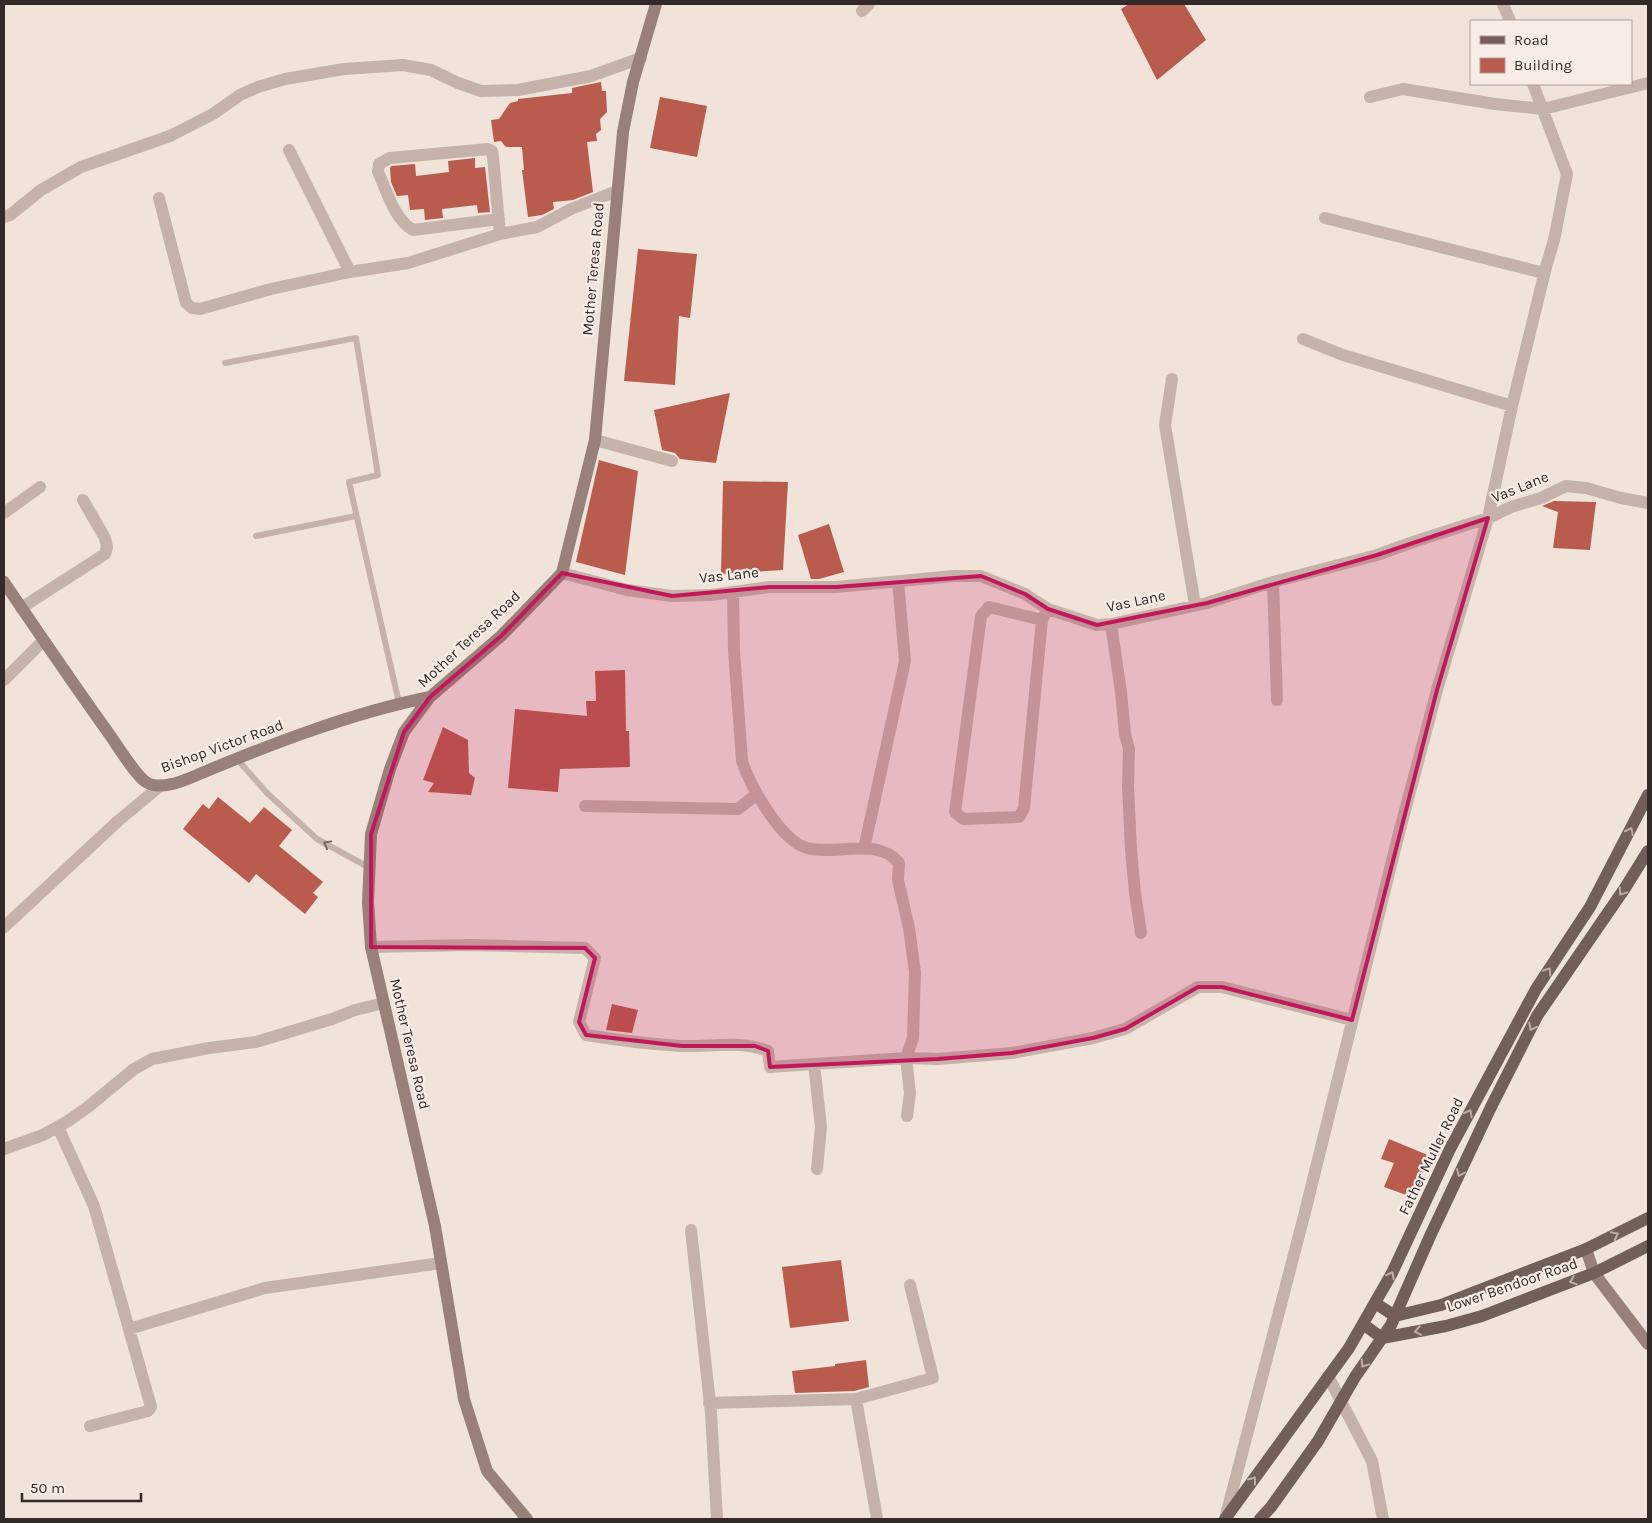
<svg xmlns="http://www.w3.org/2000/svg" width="1652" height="1523" font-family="Karla,sans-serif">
	<rect width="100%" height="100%" fill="#efe3da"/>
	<path fill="#b95b4d" d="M1129,4H1184L1206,40L1157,80L1121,9Z
		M601,82L602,91H606L607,112L600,119L601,130L596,134L597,141L587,142L593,192L573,200L553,202L554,209L542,215L528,217L522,170H524L522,147H506L501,141L494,142L491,120L499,119L510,103L518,101V99L572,93V88Z
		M660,97L707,106L697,157L650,148Z
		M475,158V168L485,167L490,212L478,213L477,205L442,209L443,218L425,220L424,209L410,210L408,195L397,196L391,182L390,167L392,166L415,164L416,176L449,172L448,161Z
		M638,249L697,254L690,318L679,316L675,385L624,381Z
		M730,393L716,463L680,459L675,453L662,450L654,410Z
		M599,460L638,471L625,575L576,562Z
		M723,481L788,482L783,570L721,574Z
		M1554,501L1596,502L1590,550L1553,548L1558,512L1542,506Z
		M829,524L844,572L819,579H811L798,535Z
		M625,670L626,731H629L630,767L560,769L558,792L508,788L515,709L587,716L586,701H596L595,671Z
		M443,727L468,740L469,773L475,778L471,795L428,792L434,783L423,780Z
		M218,797L250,823L264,807L292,830L279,846L323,882L313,893L318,897L305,914L256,874L249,883L183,829L203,804L209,809Z
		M612,1004L638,1010L632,1033L606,1030Z
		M1389,1139L1430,1156L1412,1197L1384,1187L1394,1163L1381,1159Z
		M841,1260L849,1321L790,1328L782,1267Z
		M866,1360L869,1387L854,1391L795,1393L792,1371L835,1366V1364Z"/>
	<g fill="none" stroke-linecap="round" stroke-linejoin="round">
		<path stroke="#c5b2a8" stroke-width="6" d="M225,363L356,338L378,475L349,482L399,703
			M256,536L356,516
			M237,759L267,793L317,839L370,868"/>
		<path stroke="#c5b2a8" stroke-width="12" d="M1503,4L1510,21
			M862,11L869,4
			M1370,97L1403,89L1495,104L1543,109L1648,83
			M289,150L350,272
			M159,198L186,303L192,308L200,309L271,289L350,272L408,263L500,234L537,227L571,209L617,191
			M4,217L10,215L41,190L81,167L170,136L213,114L240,95L258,87L285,79L344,69L403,65L431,70L458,83L481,91L518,90L591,76L641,58
			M1325,218L1544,273
			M499,219L413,230C394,219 387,191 378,172L379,164L390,158L488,149L492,151L493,157L500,234
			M1303,339L1343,355L1512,406
			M1172,379L1165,425L1195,605
			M595,440L672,461
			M4,513L40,487
			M562,573L627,590L672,596L711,595L769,587H836L954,576H981L1025,594L1048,609L1097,625L1111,624L1207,603L1273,582L1377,555L1416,541L1488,518L1511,507L1541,498L1566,486L1586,488L1621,498L1648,503
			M1273,582L1277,700
			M733,592L734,651L742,761C750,786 781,841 807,848C836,856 877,836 899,863L898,880L909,928L915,972L913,1038L906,1058L910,1093L907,1116
			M21,608L105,554L107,547L105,538L83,500
			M1042,620L989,607L981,616L955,812L963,819L1019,817L1024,808L1042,620L1048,609
			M1111,624L1121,692L1125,734L1129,749L1128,786L1131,850L1135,893L1141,933
			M4,680L43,641
			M585,806L738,809L757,794
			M864,849L905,661L898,581
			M4,927L118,821L159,787
			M371,947L472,945L585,948L595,958L579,1022L586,1035C617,1040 649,1044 681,1046C710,1047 741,1040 768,1051L770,1067L814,1064
			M58,1127L94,1206L129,1329L265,1288L441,1263
			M4,1149L43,1135L68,1121L88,1107L134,1069L152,1059L209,1048L256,1042L332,1019L355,1010L384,1003
			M817,1169L821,1127L814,1064L906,1058L938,1059L1012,1053L1093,1038L1125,1029L1198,987H1222L1352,1020
			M691,1230L711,1413L717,1519
			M1328,1376L1372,1461L1383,1519
			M856,1399L877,1519
			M709,1403L856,1399L933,1378L910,1285
			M90,1426L148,1411L151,1407L129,1329
			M1225,1519L1304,1216L1398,837L1437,690L1488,518L1512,406L1546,267L1554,240L1567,174L1533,84"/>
		<path stroke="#988179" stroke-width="12" d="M4,582C38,632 72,682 107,731C116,743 135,775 146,782C160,791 183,781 197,775C271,744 351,713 430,697
			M1586,1249L1594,1273L1648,1344
			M527,1519L487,1471L464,1399L435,1226L371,947L368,902L371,834L390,769L404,732L430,697L501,636L562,573L595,440L623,132L633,82L656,4"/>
		<path stroke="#735f5a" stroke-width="12" d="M1375,1303L1395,1316L1441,1305L1586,1249L1648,1218
			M1363,1324L1382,1338L1446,1326L1482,1316L1594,1273L1648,1246
			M1225,1519L1349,1348L1392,1273L1450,1149L1536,989L1590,907L1648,795
			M1260,1519L1271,1507L1318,1441L1355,1377L1391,1325L1431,1234L1491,1107L1537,1016L1625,888L1648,851"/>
	</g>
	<defs><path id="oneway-chevron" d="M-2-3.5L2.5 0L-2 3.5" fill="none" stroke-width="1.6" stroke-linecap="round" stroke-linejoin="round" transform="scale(1.25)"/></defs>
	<g stroke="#bcada7">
		<use href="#oneway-chevron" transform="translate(1630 831) rotate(-63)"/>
		<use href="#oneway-chevron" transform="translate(1622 892) rotate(124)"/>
		<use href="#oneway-chevron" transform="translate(1548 971) rotate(-57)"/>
		<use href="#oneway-chevron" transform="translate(1532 1027) rotate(117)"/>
		<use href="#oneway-chevron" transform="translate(1469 1113) rotate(-62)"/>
		<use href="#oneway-chevron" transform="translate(1460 1173) rotate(115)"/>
		<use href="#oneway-chevron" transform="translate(1615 1235) rotate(-27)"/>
		<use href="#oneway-chevron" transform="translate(1391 1275) rotate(-62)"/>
		<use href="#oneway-chevron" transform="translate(1573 1281) rotate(159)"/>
		<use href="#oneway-chevron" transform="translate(1418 1331) rotate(169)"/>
		<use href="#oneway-chevron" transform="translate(1364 1364) rotate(124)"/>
		<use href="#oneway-chevron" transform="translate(1253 1480) rotate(-54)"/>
	</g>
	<use stroke="#756761" href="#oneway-chevron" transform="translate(327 844) rotate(-151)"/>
	<path fill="#c2185b" fill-opacity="0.2" stroke="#c2185b" stroke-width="4" stroke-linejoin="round" d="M1488,518L1437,690L1352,1020L1222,987H1198L1125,1029L1093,1038L1012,1053L938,1059L770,1067L768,1051L755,1046H682L586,1035L579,1022L595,958L585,948L371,947V834L404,732L430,697L501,636L562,573L672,596L769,587H836L981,576L1025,594L1048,609L1097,625L1207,603L1377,555Z"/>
	<g text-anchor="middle" stroke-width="4.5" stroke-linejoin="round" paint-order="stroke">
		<g font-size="15" fill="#332927" stroke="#f7ede6">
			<text transform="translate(593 269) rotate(-85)" y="5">Mother Teresa Road</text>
			<text transform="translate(1520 487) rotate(-22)" y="5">Vas Lane</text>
			<text transform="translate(729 575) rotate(-6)" y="5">Vas Lane</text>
			<text transform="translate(1136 601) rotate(-12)" y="5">Vas Lane</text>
			<text transform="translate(469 639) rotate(-43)" y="5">Mother Teresa Road</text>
			<text transform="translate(222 746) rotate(-20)" y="5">Bishop Victor Road</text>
			<text transform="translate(410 1044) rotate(77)" y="5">Mother Teresa Road</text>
			<text transform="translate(1431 1156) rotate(-64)" y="5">Father Muller Road</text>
			<text transform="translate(1512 1285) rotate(-19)" y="5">Lower Bendoor Road</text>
		</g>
	</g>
	<rect width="1652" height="1523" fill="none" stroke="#332927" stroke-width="10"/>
	<rect x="1470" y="20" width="162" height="65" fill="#f7ede6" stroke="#a99f9a"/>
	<rect x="1480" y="36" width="25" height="8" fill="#735f5a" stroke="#a99f9a"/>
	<text x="1514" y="45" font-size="15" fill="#332927">Road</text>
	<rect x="1480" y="58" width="25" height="15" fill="#b95b4d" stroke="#a99f9a"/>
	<text x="1514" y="70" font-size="15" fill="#332927">Building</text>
	<path d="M22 1493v8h119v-8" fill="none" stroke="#332927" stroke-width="2.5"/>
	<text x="30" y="1493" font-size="15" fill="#332927" stroke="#f7ede6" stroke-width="4" paint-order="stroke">50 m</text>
</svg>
